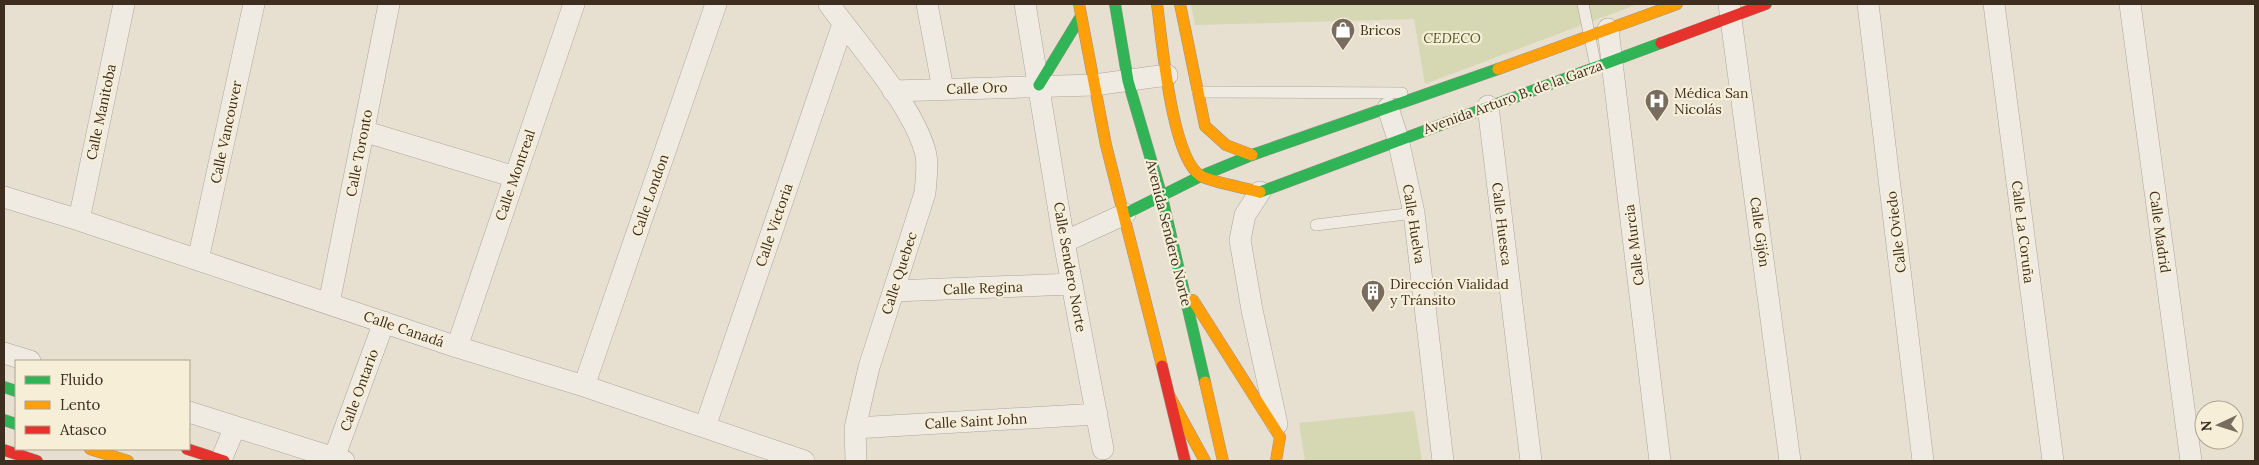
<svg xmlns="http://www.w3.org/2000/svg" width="2259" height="465" font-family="Lora,serif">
	<rect width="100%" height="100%" fill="#e7e0d1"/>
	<path fill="#d6d7b3" d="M1191,4H1638L1425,84L1414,19L1195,25Z
		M1414,411L1422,461H1305L1299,423Z"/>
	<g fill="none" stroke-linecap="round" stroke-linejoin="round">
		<defs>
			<path id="lane" d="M1583,4L1596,67
				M1198,92L1402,93
				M1316,225L1414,213"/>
			<path id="street" d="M829,4C858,45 915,107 926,155C928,167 926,180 925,193L869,367L855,428L856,461
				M927,4L943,89
				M1025,4L1064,242L1103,449
				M1729,4L1790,461
				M1868,4L1923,461
				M1994,4L2053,461
				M2130,4L2191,461
				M1608,29L1660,461
				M893,91L1094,85L1167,75
				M1488,106L1531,461
				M1388,108L1398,139L1414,213L1443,461
				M363,131L515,177
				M1260,192L1245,215L1240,240L1252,310L1277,424
				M4,197L79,220L457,347L584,386L804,461
				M79,220L124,4
				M1064,242L1125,214
				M198,260L254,4
				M894,291L1072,284
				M329,303L389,4
				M457,347L574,4
				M4,353L30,361
				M584,386L716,4
				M189,412L344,461
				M705,427L843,24
				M855,428L1097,414
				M334,458L384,322
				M221,460L235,427"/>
			<path id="fast" d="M1115,4L1128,81L1162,197L1205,382
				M1039,85L1081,16
				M1260,192L1661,43
				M1125,214L1201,176L1252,155L1498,69
				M4,387L16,391
				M4,420L16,424"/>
			<path id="slow" d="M1079,4L1106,145L1162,366
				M1157,4C1162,39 1171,158 1201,176C1211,182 1246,188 1260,192
				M1180,4L1205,126L1226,145L1252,155
				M1498,69L1677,4
				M1193,300L1280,437L1276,461
				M1205,382L1223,461
				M1170,397L1205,461
				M90,449L128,461"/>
			<path id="jam" d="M1661,43L1766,4
				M1162,366L1185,461
				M187,449L224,461
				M4,450L37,461"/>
		</defs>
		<use href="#lane" stroke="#ada599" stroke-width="12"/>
		<use href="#street" stroke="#ada599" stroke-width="22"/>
		<use href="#fast" stroke="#9c958a" stroke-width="12"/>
		<use href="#slow" stroke="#9c958a" stroke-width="12"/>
		<use href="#jam" stroke="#9c958a" stroke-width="12"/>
		<use href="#lane" stroke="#efebe3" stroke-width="11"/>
		<use href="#street" stroke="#efebe3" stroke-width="21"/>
		<use href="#fast" stroke="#30b455" stroke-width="11"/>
		<use href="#slow" stroke="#ff9f0a" stroke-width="11"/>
		<use href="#jam" stroke="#e5322d" stroke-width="11"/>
	</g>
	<defs>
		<symbol id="shop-pin" viewBox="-11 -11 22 30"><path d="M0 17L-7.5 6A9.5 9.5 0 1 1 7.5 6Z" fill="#786c5e" stroke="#f7eed8"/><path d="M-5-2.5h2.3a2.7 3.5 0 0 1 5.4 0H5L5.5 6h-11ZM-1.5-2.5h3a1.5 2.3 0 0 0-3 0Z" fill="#fff"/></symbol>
		<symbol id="hospital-pin" viewBox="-11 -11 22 30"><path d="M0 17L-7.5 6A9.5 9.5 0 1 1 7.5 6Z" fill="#786c5e" stroke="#f7eed8"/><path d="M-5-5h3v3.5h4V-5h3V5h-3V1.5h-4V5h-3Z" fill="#fff"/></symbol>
		<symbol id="building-pin" viewBox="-11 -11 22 30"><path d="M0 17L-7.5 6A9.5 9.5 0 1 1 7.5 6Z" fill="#786c5e" stroke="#f7eed8"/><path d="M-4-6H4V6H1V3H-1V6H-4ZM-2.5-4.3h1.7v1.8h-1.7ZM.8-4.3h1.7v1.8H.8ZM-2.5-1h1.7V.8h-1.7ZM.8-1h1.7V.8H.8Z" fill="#fff"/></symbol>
	</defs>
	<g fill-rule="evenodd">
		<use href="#shop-pin" x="1329" y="16" width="28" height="38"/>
		<use href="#hospital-pin" x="1643" y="87" width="28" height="38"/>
		<use href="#building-pin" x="1359" y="278" width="28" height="38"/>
	</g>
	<g text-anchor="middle" stroke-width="4.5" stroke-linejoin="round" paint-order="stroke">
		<g font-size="14" fill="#3d2e20" stroke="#f7eed8" text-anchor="start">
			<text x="1360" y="35">Bricos</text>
			<text x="1674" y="98">Médica San<tspan x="1674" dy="16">Nicolás</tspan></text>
			<text x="1390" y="289">Dirección Vialidad<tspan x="1390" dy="16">y Tránsito</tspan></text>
		</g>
		<g font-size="14" font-style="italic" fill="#4d5a26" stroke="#f7eed8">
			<text x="1452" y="43">CEDECO</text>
		</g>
		<g font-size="14" fill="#3d2e20" stroke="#f7eed8">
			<text transform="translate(977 88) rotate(-2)" y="5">Calle Oro</text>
			<text transform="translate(1513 97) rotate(-20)" y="5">Avenida Arturo B. de la Garza</text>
			<text transform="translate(101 112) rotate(-78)" y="5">Calle Manitoba</text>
			<text transform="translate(226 132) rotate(-78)" y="5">Calle Vancouver</text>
			<text transform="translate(359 153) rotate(-79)" y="5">Calle Toronto</text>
			<text transform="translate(515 175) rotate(-71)" y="5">Calle Montreal</text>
			<text transform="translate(650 195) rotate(-71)" y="5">Calle London</text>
			<text transform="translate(1414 224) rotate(81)" y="5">Calle Huelva</text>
			<text transform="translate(1502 224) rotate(83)" y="5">Calle Huesca</text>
			<text transform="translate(774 225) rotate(-71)" y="5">Calle Victoria</text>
			<text transform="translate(1760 232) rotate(82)" y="5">Calle Gijón</text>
			<text transform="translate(1896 232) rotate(-97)" y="5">Calle Oviedo</text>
			<text transform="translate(2023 232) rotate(83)" y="5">Calle La Coruña</text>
			<text transform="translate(2160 232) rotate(82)" y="5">Calle Madrid</text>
			<text transform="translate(1169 233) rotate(76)" y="5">Avenida Sendero Norte</text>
			<text transform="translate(1634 245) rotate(-97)" y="5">Calle Murcia</text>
			<text transform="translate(1070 267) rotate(80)" y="5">Calle Sendero Norte</text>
			<text transform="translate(899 273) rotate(-72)" y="5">Calle Quebec</text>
			<text transform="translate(983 288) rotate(-2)" y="5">Calle Regina</text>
			<text transform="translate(404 329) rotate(19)" y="5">Calle Canadá</text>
			<text transform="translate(359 390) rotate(-70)" y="5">Calle Ontario</text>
			<text transform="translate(976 421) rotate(-3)" y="5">Calle Saint John</text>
		</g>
	</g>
	<rect width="2259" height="465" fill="none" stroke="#3d2e20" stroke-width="10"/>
	<rect x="15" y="360" width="175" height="90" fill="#f7eed8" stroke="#ada18e"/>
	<rect x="25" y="376" width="25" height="8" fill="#30b455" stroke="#ada18e"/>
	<text x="60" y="385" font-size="15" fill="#3d2e20">Fluido</text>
	<rect x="25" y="401" width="25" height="8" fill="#ff9f0a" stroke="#ada18e"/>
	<text x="60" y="410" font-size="15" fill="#3d2e20">Lento</text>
	<rect x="25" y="426" width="25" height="8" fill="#e5322d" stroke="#ada18e"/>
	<text x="60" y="435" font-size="15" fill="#3d2e20">Atasco</text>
	<g transform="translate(2219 425) rotate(266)"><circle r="24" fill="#f7eed8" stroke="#ada18e"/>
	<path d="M0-4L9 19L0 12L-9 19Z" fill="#786c5e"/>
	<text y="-8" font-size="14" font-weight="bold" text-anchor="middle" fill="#3d2e20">N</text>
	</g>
</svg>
